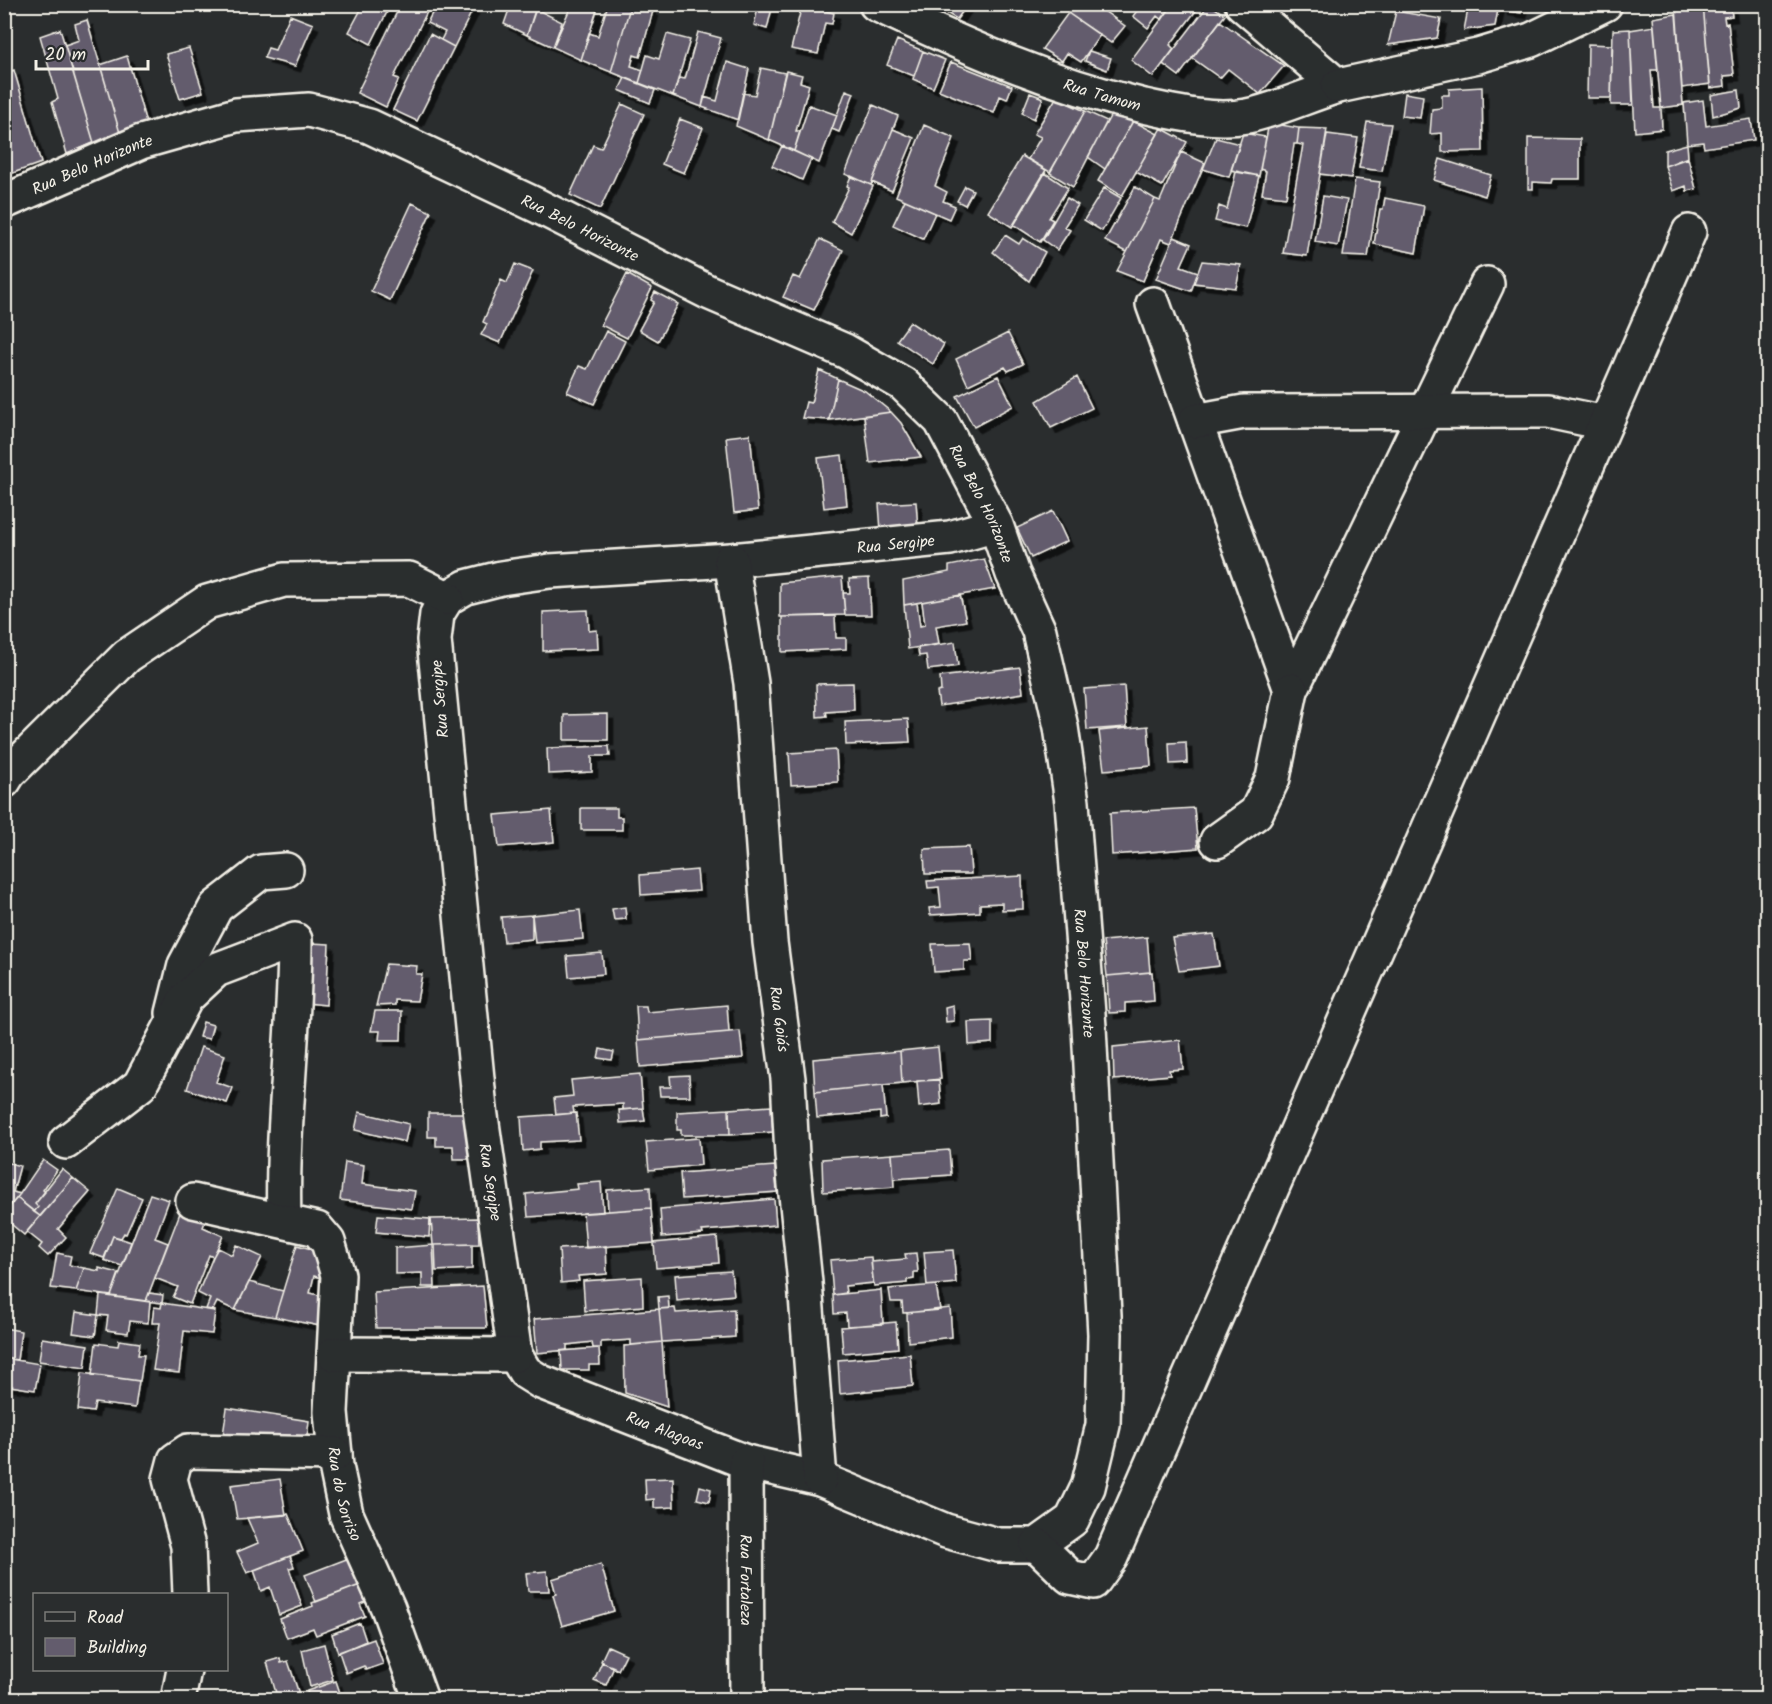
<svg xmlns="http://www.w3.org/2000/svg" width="1772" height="1704" font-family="Kalam,sans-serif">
	<defs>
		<filter id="shadow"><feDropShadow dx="5.5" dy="5.5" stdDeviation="0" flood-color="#0009"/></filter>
	</defs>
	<rect width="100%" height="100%" fill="#2a2d2e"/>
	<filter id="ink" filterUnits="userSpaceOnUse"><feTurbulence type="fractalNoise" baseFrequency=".0167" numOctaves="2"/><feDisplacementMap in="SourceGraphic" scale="12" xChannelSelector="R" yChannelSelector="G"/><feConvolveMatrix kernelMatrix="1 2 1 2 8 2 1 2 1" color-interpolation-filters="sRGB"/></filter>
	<g filter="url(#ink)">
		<path fill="#635c6d" stroke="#f4f1e8" stroke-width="1.5" filter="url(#shadow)" d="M364,4H391L371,44L349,32Z
			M401,4H431L394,77L399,79L386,107L357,93Z
			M437,4H464L473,9L454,47L441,40L445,32L427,23Z
			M511,4H537L527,35L504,24Z
			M572,4L597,10L581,60L553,47Z
			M608,4H631L611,72L581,60L589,33L598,36Z
			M631,4H651L650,10L653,11L640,57L634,55L631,66L643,70L639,83L611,72Z
			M759,4H773L767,29L754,25Z
			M937,4H968L957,19L936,7Z
			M1074,4H1094L1125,26L1111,43L1068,13Z
			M1142,4H1173L1162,20L1157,16L1148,28L1133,16Z
			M1173,4H1201L1170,45L1174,49L1153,77L1131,60Z
			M1209,4L1225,15L1179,76L1163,64Z
			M1469,4H1499L1495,26L1464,30Z
			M1503,4H1523L1521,13L1502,10Z
			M1690,4H1703L1710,84L1682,88L1676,7Z
			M1703,4H1730L1732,16L1724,17L1725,24L1728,23L1734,75L1724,76L1725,86L1710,88Z
			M802,5L834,13L832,24L825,23L818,54L791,49Z
			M536,9L562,22L553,47L527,35Z
			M1396,11L1441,19L1437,38L1388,45Z
			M1068,13L1100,35L1081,62L1067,53L1062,61L1042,49Z
			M1676,14L1683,105L1661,108L1653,18Z
			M290,15L313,24L295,66L264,58L268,48L275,50Z
			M87,20L120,133L94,143L65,45L79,40L75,24Z
			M1220,21L1284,66L1260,94L1228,69L1220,78L1192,58Z
			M1654,26L1658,70H1651L1654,108H1661L1662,129L1635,132L1630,30Z
			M60,29L94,143L67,154L52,102L58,99L40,36Z
			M1630,29L1633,105H1611L1613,30Z
			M698,32L721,38L702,107L673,96L679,78L685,79Z
			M430,34L454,47L417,121L393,110Z
			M667,34L690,40L673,96L639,83L647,55L659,59Z
			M897,40L923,51L914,76L887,65Z
			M1588,44L1612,45L1611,98H1587Z
			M189,48L203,92L180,99L166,54Z
			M923,51L945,60L933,88L913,79Z
			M1089,51L1111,58L1107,70L1085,61Z
			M4,55L9,72L14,70L41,163L10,174L4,158Z
			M127,56L146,123L120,133L100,65Z
			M727,62L749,69L738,120L702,107L704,97L717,101Z
			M951,62L1012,86L1007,99L1000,96L994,113L939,90Z
			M761,68L785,73L769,140L736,126L743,93L755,95Z
			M786,71L802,75L800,82L809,85L796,131H800L794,151L769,140Z
			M625,78L655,90L650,103L619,90Z
			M1482,87L1483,151L1442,152V133L1430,134L1432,109L1442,108V95H1449V89Z
			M846,90L854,93L839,132L832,129Z
			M1739,90L1741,108L1713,116L1711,95Z
			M1030,93L1043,98L1034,119L1022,113Z
			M1405,93L1423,96L1420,118L1402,116Z
			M1056,98L1085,111L1050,172L1028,159L1041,137L1034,134Z
			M1703,100L1706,126L1751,119L1754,140L1704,148L1703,142L1687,144L1684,103Z
			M622,104L644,114L600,209L570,195L593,145L601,148Z
			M809,105L837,115L819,163L794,151Z
			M873,105L898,116L871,185L845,174Z
			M1085,111L1107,121L1073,187L1050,173Z
			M1113,111L1133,121L1105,169L1088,157Z
			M680,119L703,128L684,173L662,164Z
			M1133,121L1158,134L1122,196L1098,181Z
			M1367,122L1391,124L1382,171L1359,168Z
			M1269,123L1299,128L1297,144H1294L1286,197L1262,194L1266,171L1260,169Z
			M924,125L954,138L935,186L947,192L943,201L955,206L949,219L896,196Z
			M1161,128L1187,142L1162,186L1136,172Z
			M1299,128L1327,129L1307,256L1283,253L1303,145L1297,144Z
			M893,129L914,138L892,191L872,182Z
			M1243,133L1266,137L1259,176L1231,170Z
			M1327,134L1358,138L1351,178L1320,174Z
			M1216,138L1240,144L1229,177L1203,169Z
			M1528,138L1580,139V179H1552L1551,183L1533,182V189H1528Z
			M1687,144L1688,157L1665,166V150Z
			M782,146L811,159L802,180L772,166Z
			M1181,152L1205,163L1171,243L1161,239L1143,281L1117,271L1155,199L1160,201Z
			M1022,156L1046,170L1012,227L988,212Z
			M1688,158L1696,189L1687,191L1686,186L1673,191L1665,166Z
			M1440,159L1491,175L1485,196L1434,180Z
			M1236,172L1259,176L1246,228L1215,221L1219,206L1227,209Z
			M1045,173L1068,188L1049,218L1053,220L1040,242L1014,225Z
			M851,176L873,186L851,233L832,222L849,187L847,186Z
			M1355,179L1380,182L1368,257L1343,256Z
			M965,186L973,190L965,205L957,201Z
			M1135,187L1155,199L1127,252L1105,241Z
			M1104,188L1121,198L1102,231L1084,220Z
			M1323,196L1347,200L1338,246L1315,242Z
			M1067,198L1078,205L1064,227L1070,230L1057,250L1043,240Z
			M1385,198L1424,206L1416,253L1374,244L1380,209H1383Z
			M905,200L935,213L923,239L893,225Z
			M412,203L431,212L390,300L371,291Z
			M1005,235L1019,244L1023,238L1045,252L1029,281L993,252Z
			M1174,237L1191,244L1181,266L1198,272L1191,291L1156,279Z
			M820,239L843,250L814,310L783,297L793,276L800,279Z
			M1202,261L1241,265L1236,288L1194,283Z
			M515,264L533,271L500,343L481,335L487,324L483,322L501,280L507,283Z
			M627,274L652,288L627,338L601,325Z
			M655,292L678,304L658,341L639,330L654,302L651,300Z
			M910,322L944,344L933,364L897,340Z
			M606,331L625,341L594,404L567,392L579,366L587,369Z
			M1008,333L1023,364L1008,371L1005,367L968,385L956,359Z
			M819,370L838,379L829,420L802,418L806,402L811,403Z
			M998,376L1013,406L974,427L957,396Z
			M1077,377L1092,408L1051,428L1037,401Z
			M838,379L865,391L891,412L829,420Z
			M891,412L901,423L921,457L870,463L864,416Z
			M750,434L758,510L734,513L726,437Z
			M842,455L847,505L824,508L818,458Z
			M916,502L918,528L881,531L879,504Z
			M1053,511L1067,541L1031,558L1017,528Z
			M984,559L995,589L904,605L903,581L949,572V566Z
			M842,577L845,615L780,617V583Z
			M869,578L871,615H845L843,593H850L849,579Z
			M960,595L966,621L936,626L939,644L908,649L904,605L917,603L920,626L925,625L922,602Z
			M588,610L589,631L597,630L598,649L543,651V612Z
			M835,616L836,638H846V649L782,652V617Z
			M955,642L958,666L928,670L926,655L919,656L918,648Z
			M1020,667L1023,693L939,706L937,692L941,691L940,677Z
			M853,683L854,710L826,712L827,716L817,717L816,684Z
			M1124,686L1127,727L1087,730L1084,689Z
			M608,714V740H564V715Z
			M908,719L910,742L846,745L845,722Z
			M1148,726L1151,766L1104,770L1099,731Z
			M1186,742L1187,763L1170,764L1169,743Z
			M609,746L610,756H592V772L548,774L547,748Z
			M836,750L838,782L791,785L789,753Z
			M581,808H617V817H622V830H581Z
			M1194,808L1198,848L1112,855L1110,813Z
			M551,810L554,842L499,847L495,815Z
			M969,847L971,874H925L924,849Z
			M697,870L699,891L641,895L640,875Z
			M1022,876L1023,909L1002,910V903L980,904V912L930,915L929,908L941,907L939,887L928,888L927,881Z
			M625,907L626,919L614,920L612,909Z
			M580,910L583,939L535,943L532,915Z
			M532,915V939L504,942L501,917Z
			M1214,934L1219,966L1179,971L1172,938Z
			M1147,937L1150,972L1107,976L1103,941Z
			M311,943L329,944L326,1005L306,1003Z
			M970,943L972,961H964V970L934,972L932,944Z
			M602,953L604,974L569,977L567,956Z
			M386,964L417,966L416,974H422L417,1001L395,1000V1005L376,1006Z
			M1152,972L1154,1001L1125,1003V1012L1109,1013L1107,976Z
			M727,1005L729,1032L638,1040L636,1006H646L647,1012Z
			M953,1005L954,1021L946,1022L945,1007Z
			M375,1011H402L401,1040H379L380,1031H371Z
			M992,1021V1043L969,1045L968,1022Z
			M203,1022L213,1025L209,1039L199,1037Z
			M740,1031L743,1058L640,1067L638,1040Z
			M1180,1040L1183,1069L1169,1070L1170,1075L1114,1080L1113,1047Z
			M201,1047L225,1055L216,1082L233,1088L227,1103L187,1089Z
			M938,1047L941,1079L902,1083L900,1051Z
			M600,1049L614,1052L612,1060L598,1058Z
			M900,1051L902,1083L815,1092L813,1059Z
			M640,1074L643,1108L623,1110V1104L573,1107L574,1113L556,1115L554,1098L573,1096L571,1080Z
			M689,1075L690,1096H660L659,1087H671L670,1076Z
			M939,1080L941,1104L919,1107L917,1081Z
			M883,1085L886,1118L880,1119V1112L817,1118L815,1092Z
			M771,1106L773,1132L730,1135L729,1109Z
			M643,1108L645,1121L620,1123L619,1110Z
			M729,1109L730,1135H681V1130H677V1112Z
			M359,1112L409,1124L405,1142L355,1130Z
			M428,1113H469L472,1159H454L453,1146H436V1137H428Z
			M576,1113L579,1140L540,1142V1149L523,1151L521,1117Z
			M699,1138L701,1165L649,1170L646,1142Z
			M949,1150L951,1175L894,1179L892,1154Z
			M892,1154L894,1187L823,1192L822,1159Z
			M43,1160L57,1170L43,1190L45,1192L35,1204L38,1207L34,1212L17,1198Z
			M6,1162L20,1166L13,1192L20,1194L4,1213Z
			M345,1162L364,1165L362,1184L415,1191L412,1209L340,1200Z
			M775,1166L777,1192L682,1199L680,1173Z
			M62,1169L73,1178L40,1216L34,1212L38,1207L35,1204Z
			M73,1178L90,1192L58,1229L66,1237L48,1256L39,1248L42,1244L27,1232Z
			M601,1182L603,1212L528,1217L526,1194L578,1189L577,1184Z
			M650,1187L651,1208L608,1211L607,1190Z
			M118,1188L142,1198L126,1234L124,1233L121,1238L113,1236L104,1258L90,1253Z
			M150,1194L169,1200L155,1238L168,1243L146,1301L111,1296Z
			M17,1198L40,1216L24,1235L4,1218V1213Z
			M774,1199L776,1225L702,1231L703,1234L662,1237L660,1209Z
			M183,1205L208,1214L203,1227L223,1236L213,1257L209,1255L190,1304L173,1297L178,1287L155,1278Z
			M651,1208L654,1243L586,1248L583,1213Z
			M378,1215L430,1219L429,1237L376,1232Z
			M478,1218L479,1244L433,1245L431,1219Z
			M113,1236L131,1242L122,1266L104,1260Z
			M717,1237L719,1263L656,1268L654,1243Z
			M472,1244V1269L436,1271L435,1245Z
			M236,1245L262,1257L235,1310L217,1302L213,1310L206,1309L210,1299L198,1293L213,1257L218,1248L232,1255Z
			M297,1245L326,1253L324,1279L314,1276L310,1293L323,1296L320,1326L275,1317Z
			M433,1245L435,1287H422V1273L395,1274V1248Z
			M606,1246L607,1274L578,1276L579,1281L561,1283L559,1249Z
			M953,1250L956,1283L927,1286L924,1252Z
			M57,1253L71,1256L69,1265L84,1268L76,1291L51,1288Z
			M916,1253L918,1272H914V1279L907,1280V1283L874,1286L871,1262L906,1259L905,1254Z
			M871,1257L873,1283L845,1286L846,1293L833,1295L830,1260Z
			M84,1268L99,1271V1268L119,1273L111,1296L76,1291Z
			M731,1271L734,1295L677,1301L675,1275Z
			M642,1277L643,1306L585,1311L583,1281Z
			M249,1282L283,1291L275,1317L235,1310Z
			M936,1285L940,1310L903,1313L902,1302H891L889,1289Z
			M483,1286L487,1328H376L374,1292Z
			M881,1290L883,1324L847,1326L846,1313L834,1314L833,1295Z
			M149,1293L163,1295L162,1303L146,1301Z
			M100,1295L150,1302L148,1323L130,1321L128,1333L106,1330L108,1316L98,1315Z
			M668,1296L669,1308L659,1309L658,1297Z
			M162,1303L215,1311L212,1334L184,1331L179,1373L153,1370L160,1323H152L154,1307L161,1308Z
			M675,1308L676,1313L734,1309L735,1337L662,1342L659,1309Z
			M950,1308L952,1337L908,1342L907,1313Z
			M659,1309L662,1342L631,1345V1340L601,1342V1348H593L592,1342L567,1345V1350L537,1353L534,1319Z
			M76,1312L98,1315L95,1336L73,1333Z
			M896,1322L898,1348L843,1353L841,1327Z
			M4,1328L21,1331L17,1360L4,1358Z
			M42,1338L88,1345L85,1368L39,1361Z
			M119,1340L140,1343L138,1355H144L140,1381L92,1375L96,1343L118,1346Z
			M662,1342L664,1371L667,1407L625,1393L624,1346Z
			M599,1348L600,1365H589V1370H562L561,1351Z
			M910,1354L913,1386L840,1394L838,1360Z
			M4,1358L40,1364L35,1390L4,1385Z
			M82,1373L139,1381L135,1408L95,1403L93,1412L78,1410Z
			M227,1408L309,1421L306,1446L223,1435Z
			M673,1478L674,1507L654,1508V1499L646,1500L645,1479Z
			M280,1479L286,1515L237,1519L231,1485Z
			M700,1486L711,1489L709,1502L697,1499Z
			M288,1514L303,1551L247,1573L237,1552L258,1543L247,1518Z
			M290,1556L294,1567L289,1568L302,1606L279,1615L270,1587L261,1591L254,1570Z
			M349,1558L360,1585L316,1602L305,1575Z
			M601,1564L614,1611L562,1626L553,1595L556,1594L552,1579Z
			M547,1571L549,1591H528L526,1573Z
			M360,1585L367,1601L360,1604L365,1616L316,1635L313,1628L287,1638L280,1619L313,1606L312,1603Z
			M360,1623L366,1641L338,1653L332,1634Z
			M374,1639L383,1664L366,1670L364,1666L346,1673L339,1652Z
			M324,1644L333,1680L310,1687L302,1650Z
			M608,1646L626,1654L618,1670L601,1661Z
			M280,1658L281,1663L288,1661L299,1694L278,1700L267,1662Z
			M602,1662L614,1667L606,1685L594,1680Z
			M336,1681L342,1699L372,1693L373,1697L401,1691L404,1700H309L307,1691Z"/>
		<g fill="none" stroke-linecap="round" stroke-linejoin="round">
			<defs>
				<g id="minor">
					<path id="s1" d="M876,4C965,46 1048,83 1144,106C1177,113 1213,122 1247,116C1277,110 1308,95 1338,86L1242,4"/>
					<path d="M1338,86L1478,56L1531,40L1605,4"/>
					<path id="s2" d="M4,202L141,142L236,115L309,110L369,126L538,206L708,292L845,351L903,384L941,421L996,525L1013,574L1039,631L1061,727L1072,802L1089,1027L1105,1334L1103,1425L1088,1487L1072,1520L1037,1545H998L946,1531L820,1479L746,1462L541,1382L525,1372L515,1355L480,1109L434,640L437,614L447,598L466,587L501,578L550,571L731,560L950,538L996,525"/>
					<path d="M1153,304L1291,690L1487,284"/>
					<path d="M1195,421L1244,412L1548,411L1605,423"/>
					<path id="s3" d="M731,560L751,683L770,942L788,1079L792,1155L805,1283L820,1479"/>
					<path d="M4,781L9,773L127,656L207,602L284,580L409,579L447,598"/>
					<path d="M1217,841L1256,813L1273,778L1291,690"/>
					<path d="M173,1013L185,965L216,907L261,872L286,870"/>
					<path d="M66,1142L140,1085L186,998L216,970L295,940C295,1034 281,1127 284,1221"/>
					<path id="s4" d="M193,1201L317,1229L328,1242L338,1275L331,1412L336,1466L346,1514L388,1608L421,1700"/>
					<path d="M334,1354L515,1355"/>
					<path id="s5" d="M746,1462L747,1700"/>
					<path d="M1037,1545L1070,1577L1093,1582L1111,1557L1689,232"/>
					<path d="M190,1594L188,1546L170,1479L175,1460L188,1451L335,1454"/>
					<path d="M178,1700L184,1670"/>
				</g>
			</defs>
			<use href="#minor" stroke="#f4f1e8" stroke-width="38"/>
			<use href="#minor" stroke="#2a2d2e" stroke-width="33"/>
		</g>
	</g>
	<g text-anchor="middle" stroke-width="4.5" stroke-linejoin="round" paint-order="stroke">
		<g font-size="16" fill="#f4f1e8" stroke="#2a2d2e">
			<text dy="6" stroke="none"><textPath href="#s1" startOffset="244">Rua Tamom</textPath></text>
			<text dy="6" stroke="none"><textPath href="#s2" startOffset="96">Rua Belo Horizonte</textPath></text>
			<text dy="6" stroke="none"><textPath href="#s2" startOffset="618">Rua Belo Horizonte</textPath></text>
			<text dy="6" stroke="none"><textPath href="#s2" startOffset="1122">Rua Belo Horizonte</textPath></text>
			<text dy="6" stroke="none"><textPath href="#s2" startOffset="3987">Rua Sergipe</textPath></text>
			<text transform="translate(439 699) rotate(-95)" y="6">Rua Sergipe</text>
			<text dy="6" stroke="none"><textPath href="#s2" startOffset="1608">Rua Belo Horizonte</textPath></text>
			<text dy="6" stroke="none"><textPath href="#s3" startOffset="462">Rua Goiás</textPath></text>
			<text transform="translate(491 1182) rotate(81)" y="6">Rua Sergipe</text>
			<text transform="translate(665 1430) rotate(21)" y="6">Rua Alagoas</text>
			<text dy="6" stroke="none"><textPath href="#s4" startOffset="399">Rua do Sorriso</textPath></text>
			<text dy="6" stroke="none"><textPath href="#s5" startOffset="118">Rua Fortaleza</textPath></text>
		</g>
	</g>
	<rect width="1772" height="1704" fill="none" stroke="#2a2d2e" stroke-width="24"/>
	<rect x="12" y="12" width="1748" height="1680" fill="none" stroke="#f4f1e8" stroke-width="2" filter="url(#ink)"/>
	<rect x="33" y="1593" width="195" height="78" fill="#2a2d2e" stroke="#7b7b78" stroke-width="1.5"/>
	<rect x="45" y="1612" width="30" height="9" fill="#2a2d2e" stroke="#7b7b78" stroke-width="1.5"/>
	<text x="87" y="1623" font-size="18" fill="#f4f1e8">Road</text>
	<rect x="45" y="1638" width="30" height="18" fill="#635c6d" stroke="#7b7b78" stroke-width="1.5"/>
	<text x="87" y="1653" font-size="18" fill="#f4f1e8">Building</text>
	<path d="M36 60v9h112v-9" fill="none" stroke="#f4f1e8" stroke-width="3"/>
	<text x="45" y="60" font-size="18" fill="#f4f1e8" stroke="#2a2d2e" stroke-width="4.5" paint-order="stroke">20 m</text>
</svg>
